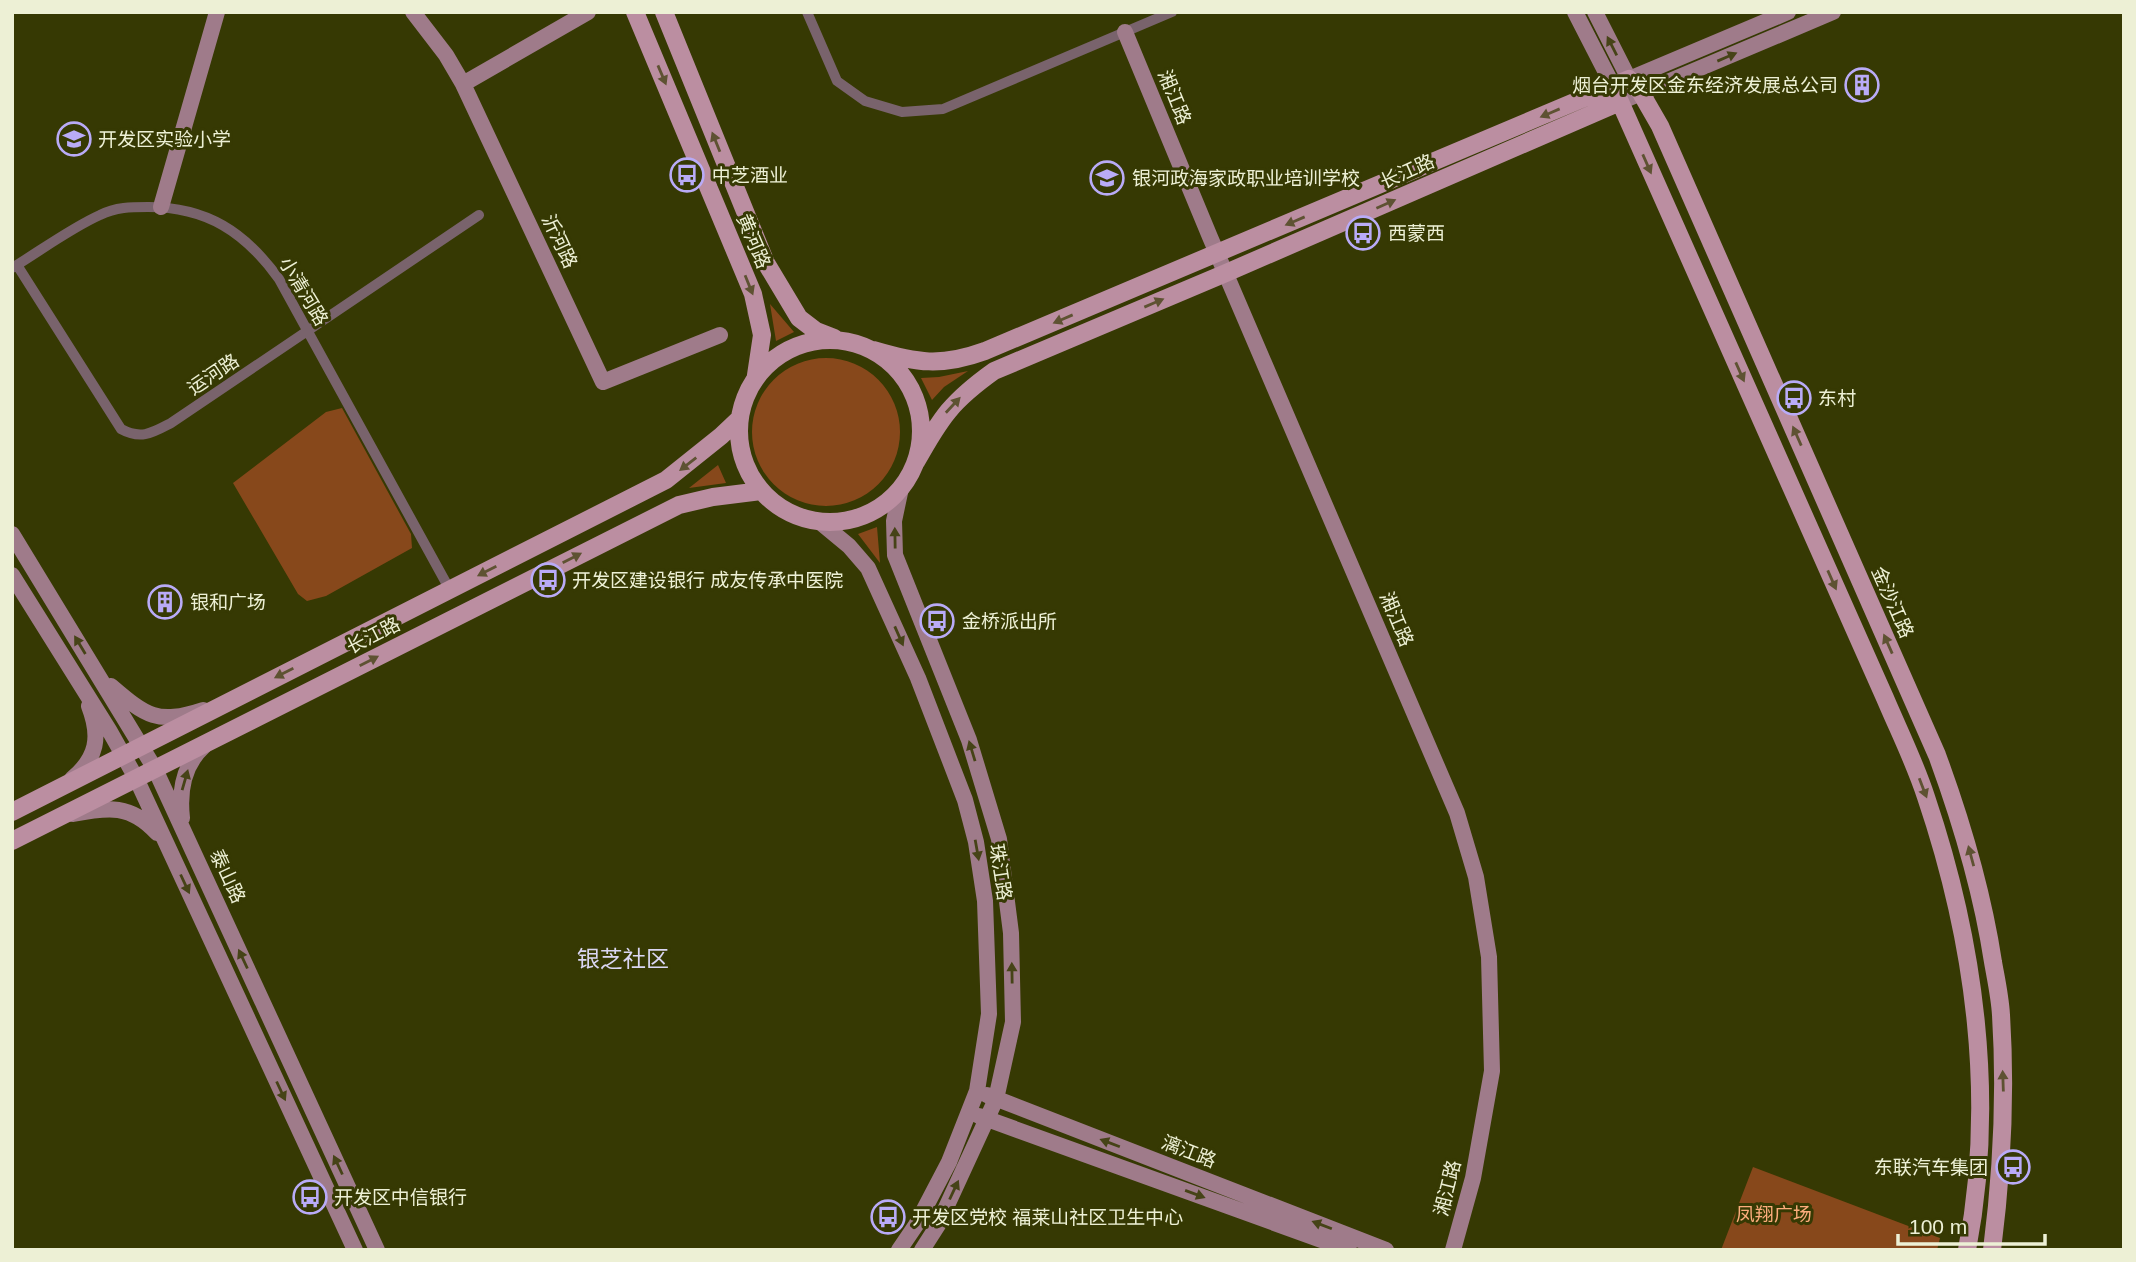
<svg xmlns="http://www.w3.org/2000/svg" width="2136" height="1262" font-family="Arial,'Noto Sans SC',sans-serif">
	<rect width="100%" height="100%" fill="#363903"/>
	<path fill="#87481b" d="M770,304L794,332L776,341Z
		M752 432a74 74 0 1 1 148 0a74 74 0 1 1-148 0Z
		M968,371L944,387L932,400L921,378L939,377Z
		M342,408L411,534L412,548L326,596L307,601L298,594L233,483L326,412Z
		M718,465L726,483L689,488Z
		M877,527L880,563L858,534Z
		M1753,1167L1940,1238L1937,1250H1721Z"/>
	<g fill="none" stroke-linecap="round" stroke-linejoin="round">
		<path stroke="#79636c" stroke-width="10" d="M807,12L837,81L865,101L902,112L943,109L1172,12
			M17,265L121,429C141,440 152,433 171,423L479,215
			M12,268C40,251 71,228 100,215C116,207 131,207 148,207C207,207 245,232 279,279L450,590"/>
		<path stroke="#9f7b8a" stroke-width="16" d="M413,12L446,55L463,84L603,382L720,335
			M1575,12L1613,86
			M1595,12L1629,79L1788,12
			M1125,32L1210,237L1457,813L1476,877L1489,957L1492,1071L1473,1178L1453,1250
			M463,84L588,12
			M1620,102L1833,12
			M161,207L217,12
			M901,488L894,521L895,555L969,740L999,839L1011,933L1013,1022L996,1099L938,1225L922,1250
			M820,522L849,546L868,568L918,678L965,800L976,842L985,901L989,1014L977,1091L949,1162L916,1225L899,1250
			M12,534L155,769L377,1250
			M12,575L109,730L136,778L355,1250
			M111,686C146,716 157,725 203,710
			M72,779C97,758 101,737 89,706
			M73,814C108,807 131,804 157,833
			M182,818C179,791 183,765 204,746
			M987,1095L1386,1250
			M979,1116L1349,1250"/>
		<path stroke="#bb8ea1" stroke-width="18" d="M635,12L753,294L762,335L756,375
			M664,12L766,263L799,318L816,331L834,338
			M1613,86L1885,698C1899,731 1915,763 1926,797C1975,942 1996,1099 1967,1250
			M739 431a91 91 0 1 1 182 0a91 91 0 1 1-182 0Z
			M873,350C917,363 941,367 985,351L1629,79L1641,93L1660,126L1937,755C1962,823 1982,890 1993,962C1996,979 2000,997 2001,1015C2006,1094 2002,1172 1992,1250
			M916,462C941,417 952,401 994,371L1226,273L1620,102
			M12,812L666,480L721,436L739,419
			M12,841L679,505L713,497L761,491"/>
	</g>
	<defs><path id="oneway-solid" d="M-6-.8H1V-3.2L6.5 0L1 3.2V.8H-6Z" transform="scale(1.75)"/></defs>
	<g fill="#464317">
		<use href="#oneway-solid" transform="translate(1612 46) rotate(-117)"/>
		<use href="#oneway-solid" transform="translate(1727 57) rotate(-23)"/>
		<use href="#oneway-solid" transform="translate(895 538) rotate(-91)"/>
		<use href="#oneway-solid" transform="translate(899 636) rotate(66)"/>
		<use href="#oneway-solid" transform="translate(80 645) rotate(-121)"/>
		<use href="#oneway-solid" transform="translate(972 751) rotate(-107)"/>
		<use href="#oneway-solid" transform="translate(185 780) rotate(-74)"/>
		<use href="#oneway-solid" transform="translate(977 850) rotate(80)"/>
		<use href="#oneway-solid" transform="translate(185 884) rotate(65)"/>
		<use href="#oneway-solid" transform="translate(243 959) rotate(-115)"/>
		<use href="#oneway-solid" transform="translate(1012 973) rotate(-91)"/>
		<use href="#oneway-solid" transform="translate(281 1091) rotate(65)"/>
		<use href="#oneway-solid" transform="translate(1110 1143) rotate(-159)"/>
		<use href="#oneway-solid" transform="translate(338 1165) rotate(-115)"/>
		<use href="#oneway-solid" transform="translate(954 1190) rotate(-65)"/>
		<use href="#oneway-solid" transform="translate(1195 1194) rotate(20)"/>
		<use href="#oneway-solid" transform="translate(1322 1225) rotate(-159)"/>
	</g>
	<g fill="#5e5232">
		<use href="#oneway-solid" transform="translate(662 75) rotate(67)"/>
		<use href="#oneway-solid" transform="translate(1550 113) rotate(157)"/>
		<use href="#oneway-solid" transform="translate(716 142) rotate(-112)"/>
		<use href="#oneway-solid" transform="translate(1647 164) rotate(66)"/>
		<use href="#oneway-solid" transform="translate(1386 204) rotate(-24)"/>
		<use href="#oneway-solid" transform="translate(1295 221) rotate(157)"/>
		<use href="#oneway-solid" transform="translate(749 285) rotate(68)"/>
		<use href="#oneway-solid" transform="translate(1154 303) rotate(-23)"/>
		<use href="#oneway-solid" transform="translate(1063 319) rotate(157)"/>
		<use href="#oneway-solid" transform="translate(1740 372) rotate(66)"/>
		<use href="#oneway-solid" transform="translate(953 405) rotate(-47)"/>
		<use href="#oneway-solid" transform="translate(1797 436) rotate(-114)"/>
		<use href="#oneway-solid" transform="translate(688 464) rotate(142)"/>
		<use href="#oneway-solid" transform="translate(572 558) rotate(-27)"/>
		<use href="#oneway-solid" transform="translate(487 571) rotate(153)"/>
		<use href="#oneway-solid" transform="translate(1832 580) rotate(66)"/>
		<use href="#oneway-solid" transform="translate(1888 644) rotate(-114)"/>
		<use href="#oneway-solid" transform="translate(369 661) rotate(-27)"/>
		<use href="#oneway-solid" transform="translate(284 673) rotate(153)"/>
		<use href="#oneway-solid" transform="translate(1923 788) rotate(69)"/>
		<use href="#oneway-solid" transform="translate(1971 856) rotate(-105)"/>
		<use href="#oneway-solid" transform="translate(2003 1081) rotate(-92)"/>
	</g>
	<defs>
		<symbol id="building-ring" viewBox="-11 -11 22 22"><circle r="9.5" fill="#363903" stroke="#b9abf7" stroke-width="1.5"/><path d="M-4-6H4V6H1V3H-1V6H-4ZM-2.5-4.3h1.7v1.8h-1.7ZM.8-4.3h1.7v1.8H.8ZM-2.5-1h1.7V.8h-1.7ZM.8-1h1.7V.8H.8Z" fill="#b9abf7"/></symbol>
		<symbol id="school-ring" viewBox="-11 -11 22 22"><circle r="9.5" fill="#363903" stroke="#b9abf7" stroke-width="1.5"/><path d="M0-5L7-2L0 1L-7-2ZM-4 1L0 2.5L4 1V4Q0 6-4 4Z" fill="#b9abf7"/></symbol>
		<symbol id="bus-ring" viewBox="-11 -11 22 22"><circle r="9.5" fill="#363903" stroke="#b9abf7" stroke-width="1.5"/><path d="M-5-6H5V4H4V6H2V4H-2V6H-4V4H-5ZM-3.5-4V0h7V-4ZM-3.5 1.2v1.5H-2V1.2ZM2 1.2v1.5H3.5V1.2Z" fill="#b9abf7"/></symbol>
	</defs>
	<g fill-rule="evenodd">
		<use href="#building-ring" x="1843" y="66" width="38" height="38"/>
		<use href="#school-ring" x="55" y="120" width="38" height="38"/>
		<use href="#bus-ring" x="668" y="156" width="38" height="38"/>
		<use href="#school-ring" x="1088" y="159" width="38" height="38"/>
		<use href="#bus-ring" x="1344" y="214" width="38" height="38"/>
		<use href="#bus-ring" x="1775" y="379" width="38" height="38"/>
		<use href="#bus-ring" x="529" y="561" width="38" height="38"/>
		<use href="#building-ring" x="146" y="583" width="38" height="38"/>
		<use href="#bus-ring" x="918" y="602" width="38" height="38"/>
		<use href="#bus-ring" x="1994" y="1148" width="38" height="38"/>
		<use href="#bus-ring" x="291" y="1178" width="38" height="38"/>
		<use href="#bus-ring" x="869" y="1198" width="38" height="38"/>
	</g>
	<g text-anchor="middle" stroke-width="6" stroke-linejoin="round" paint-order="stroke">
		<g font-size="19" fill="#edf0d5" stroke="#363903" text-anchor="start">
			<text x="1838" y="92" text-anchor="end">烟台开发区金东经济发展总公司</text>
			<text x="98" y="146">开发区实验小学</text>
			<text x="712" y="182">中芝酒业</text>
			<text x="1132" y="185">银河政海家政职业培训学校</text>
			<text x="1388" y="240">西蒙西</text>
			<text x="1818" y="405">东村</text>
			<text x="572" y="587">开发区建设银行 成友传承中医院</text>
			<text x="190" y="609">银和广场</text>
			<text x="962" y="628">金桥派出所</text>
			<text x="1988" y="1174" text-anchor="end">东联汽车集团</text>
			<text x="334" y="1204">开发区中信银行</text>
			<text x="912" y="1224">开发区党校 福莱山社区卫生中心</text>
		</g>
		<g font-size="19" fill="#edf0d5" stroke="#363903">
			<text transform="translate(1175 97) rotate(68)" y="7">湘江路</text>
			<text transform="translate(1407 171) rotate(-24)" y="7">长江路</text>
			<text transform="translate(560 241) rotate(65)" y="7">沂河路</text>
			<text transform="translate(754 241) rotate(67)" y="7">黄河路</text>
			<text transform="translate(304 291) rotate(59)" y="7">小清河路</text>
			<text transform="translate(213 374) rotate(-34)" y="7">运河路</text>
			<text transform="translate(1893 602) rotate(66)" y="7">金沙江路</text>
			<text transform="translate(1397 619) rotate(67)" y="7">湘江路</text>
			<text transform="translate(373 635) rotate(-27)" y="7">长江路</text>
			<text transform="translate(1001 872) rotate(81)" y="7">珠江路</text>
			<text transform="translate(228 876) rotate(65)" y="7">泰山路</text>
			<text transform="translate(1189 1151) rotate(21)" y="7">漓江路</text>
			<text transform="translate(1447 1188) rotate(-76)" y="7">湘江路</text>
		</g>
		<g font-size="19" fill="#fcad7d" stroke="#363903">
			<text x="1774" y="1221">凤翔广场</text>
		</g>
		<g font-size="23" fill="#dad6f3" stroke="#363903">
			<text x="623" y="967">银芝社区</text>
		</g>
	</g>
	<rect width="2136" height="1262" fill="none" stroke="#edf0d5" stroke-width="28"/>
	<path d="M1898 1234v10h147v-10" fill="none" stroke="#edf0d5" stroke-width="3.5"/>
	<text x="1909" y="1234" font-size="21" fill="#edf0d5" stroke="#363903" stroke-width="5" paint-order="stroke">100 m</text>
</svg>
